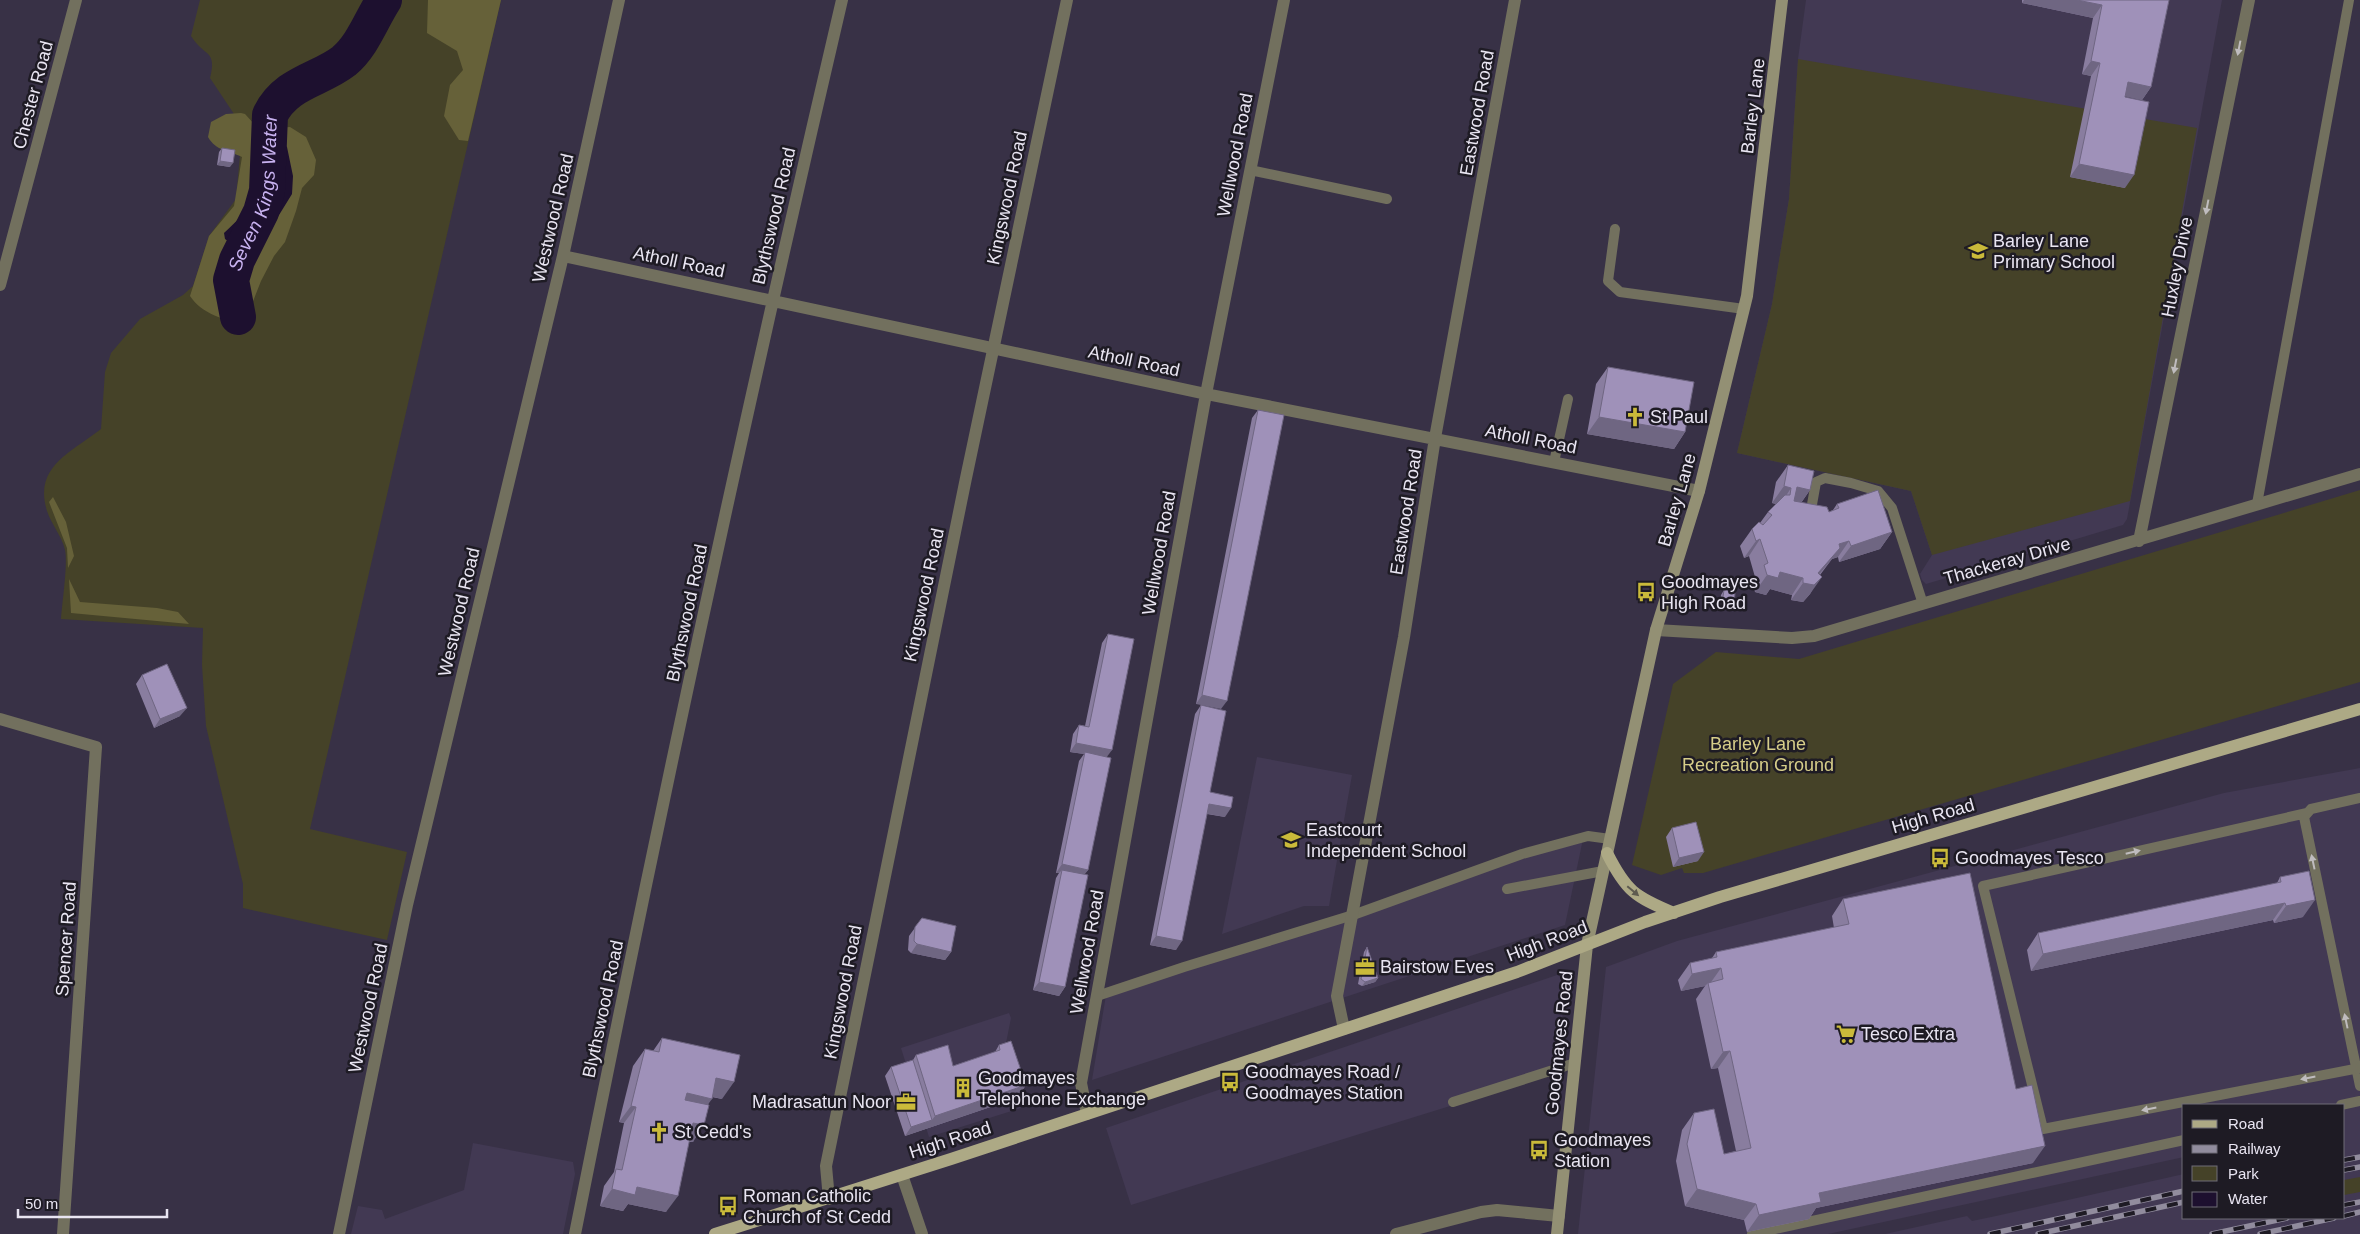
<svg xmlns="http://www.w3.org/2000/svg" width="2360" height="1234" font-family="Arial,sans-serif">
	<rect width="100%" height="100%" fill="#383146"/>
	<path fill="#423953" d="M1806,0H2222L2127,519L2123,525L1926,584L1922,580L1920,574L1932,555L1911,491L1737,453L1772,304L1789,199L1798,59Z
		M1257,757L1352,775L1329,906H1304L1222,934Z
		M2360,768V1234H1885L1967,1216L1972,1221L1996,1216L2184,1174V1218H2344V1105H2184V1157L1828,1234H1578L1606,967L1677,941L2224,793Z
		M1583,839L1565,925L1092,1080L1107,989Z
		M1560,974L1568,982L1553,1074L1131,1205L1106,1128Z
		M1009,1013L1011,1018L1005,1048L1021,1097L1018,1099L1021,1108L929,1137L901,1048Z
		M473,1143L573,1162L575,1174L563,1234H351L358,1206L382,1210L385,1219L464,1190Z"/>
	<path fill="#454228" d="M200,0H501L310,829L407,852L387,940L243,908V884L206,726L202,665L203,628L61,619C62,603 68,564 65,550C62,536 51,524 47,511C33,466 72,452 101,429L105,372L111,353L140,319L183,295L193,286L209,236L236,199L240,155L238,120L210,78C217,49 205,58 191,36Z
		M1798,59L2197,128L2130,501L1932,555L1911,491L1737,453L1772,304L1789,199Z
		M2360,490V682L1703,873H1684L1682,868L1661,875L1632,865L1673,684L1716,652L1799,659Z
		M2360,1177V1192L2344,1195V1180Z"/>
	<path fill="#666139" d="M428,0H501L468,141L459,140L444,116L450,85L463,70L457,51L427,33Z
		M241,113L245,114L255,125L266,129L290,127L306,137L316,160L314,175L302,188L296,211L285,242L274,256L261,281L244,324C225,321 201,313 190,296L209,236L234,206L242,157C228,150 216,151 208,137L211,122L226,114Z
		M53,497L66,522L74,556L68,568L67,548L49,502Z
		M69,579L80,602L157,608L178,612L189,624L71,613Z"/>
	<path fill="#1d102f" d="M265,141L282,143L287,147L293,176L292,194L263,241L232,244L225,239L224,233C236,222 250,209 255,192C260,176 253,155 265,141Z"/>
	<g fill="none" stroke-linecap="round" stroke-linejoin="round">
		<path stroke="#1d102f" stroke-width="36" id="s1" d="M238,317L231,280L237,260L261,212L267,191L270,115C286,82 320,80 344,61C363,45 371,20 384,0"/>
		<path stroke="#72705e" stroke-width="10" d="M1250,170L1387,199
			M1615,229L1608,281L1620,292L1744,309
			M1554,462L1568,399
			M2257,504L2349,0
			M1811,510L1816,482L1825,478L1851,483L1878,491L1892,508L1923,604
			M2360,798L2311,809L2304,817L2360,1086
			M2307,813L1983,886L2043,1129L2360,1068
			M1507,889L1603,871
			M1097,996L1184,967L1353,915L1522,854L1588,836L1610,839
			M1453,1102L1575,1063
			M2341,1105L2360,1101
			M1752,1234L2184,1140"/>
		<path stroke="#72705e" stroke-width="12" d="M563,256L1206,394L1699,491
			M0,285L76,0
			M2139,541L2249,0
			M1656,630L1792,638L1814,636L2360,474
			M0,719L96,747L63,1234
			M1344,1029L1337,996L1404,637L1435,438L1515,0
			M1087,1114L1081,1083L1206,394L1284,0
			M902,1175L922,1234
			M829,1199L826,1166C903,777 984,388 1067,0
			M339,1234L407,905L563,256L619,0
			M575,1234C657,821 746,410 842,0
			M1396,1234L1481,1212L1497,1210L1559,1216"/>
		<path stroke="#939074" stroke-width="12" d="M1557,1234L1587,945L1656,630L1699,491L1747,296L1782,0"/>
		<path stroke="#ada985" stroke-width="12" d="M1607,853C1626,891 1635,897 1674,913
			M715,1234L951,1159L1517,972L1645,922L1720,897L2360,709"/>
		<defs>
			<path id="rail" d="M2344,1160L2360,1157
				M2344,1170L2360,1167
				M2344,1205L2360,1202
				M2344,1216L2360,1212
				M1990,1234L2184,1191
				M2038,1234L2184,1202
				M2212,1234L2287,1218
				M2260,1234L2334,1218"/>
		</defs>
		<use href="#rail" stroke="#918c9d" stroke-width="5.5"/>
		<use href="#rail" stroke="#1e1b24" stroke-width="4" stroke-dasharray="11" stroke-linecap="butt"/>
	</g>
	<path fill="#897d9f" d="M2022,0H2169L2151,87L2142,100L2125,96V188L2070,177L2091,76L2082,74L2093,18L2022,3Z
		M222,148L230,167L217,165L219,152Z
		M1608,367L1685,432L1674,449L1587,434L1596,384Z
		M1258,410L1227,701L1196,704L1252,418Z
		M1788,465L1810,490L1801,503L1829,512L1833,510L1837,504L1892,532L1880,549L1839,562L1838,557L1832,559L1820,575L1810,594L1803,602L1791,600L1792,595L1770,589L1766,595L1755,592L1752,582L1755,577L1749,556L1744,558L1740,546L1752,529L1760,523L1768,512L1776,504L1772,503L1776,482Z
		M1724,590L1734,606L1731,610L1719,609L1721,595Z
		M1108,634L1107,757L1088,870L1084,874L1065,987L1059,996L1033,990L1056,878L1059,873H1056L1079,761L1084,754L1070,752L1073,734L1079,725L1085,726L1102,643Z
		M142,675L180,716L154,728L136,684Z
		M1201,705L1210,792L1225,817L1207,814L1176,950L1150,945L1195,714Z
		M1672,828L1698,861L1673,867L1666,837Z
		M2280,877L2303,917L2274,923L2273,920L2031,971L2027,950L2038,933L2277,883Z
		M1843,899L2016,1089L2033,1163L1816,1208L1809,1219L1747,1232L1744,1220L1685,1206L1676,1161L1682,1130L1694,1113L1724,1154L1736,1151L1718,1068L1711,1069L1696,999L1705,986L1681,991L1678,980L1690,963L1712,958L1716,952L1834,928L1832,916Z
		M922,918L951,952L945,960L911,953L908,950L909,936Z
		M1367,947L1378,978L1375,982L1362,986L1358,984L1364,952Z
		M662,1038L722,1099L712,1097L708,1104L693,1142H689L666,1212L628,1204L623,1211L600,1206L604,1186L614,1172L624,1123L619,1122L633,1066L645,1049L653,1051Z
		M999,1045L1026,1085L1017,1098L905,1136L885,1076L891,1067L913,1060L916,1055L953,1066L995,1052Z"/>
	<path fill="#6f6682" d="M2024,0H2077L2102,5L2093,18L2022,3Z
		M2091,61L2100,63L2091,76L2082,74Z
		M2128,82L2151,87L2142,100L2119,95Z
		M220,161L233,163L230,167L217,165Z
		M2079,164L2134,175L2125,188L2070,177Z
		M1599,417L1685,432L1674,449L1587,434Z
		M1784,486L1791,488L1780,505L1772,503Z
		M1797,487L1810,490L1798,507L1785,504Z
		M1892,532L1880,549L1839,562L1851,546Z
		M1760,539L1749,556L1744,558L1756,541Z
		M1849,541L1838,557L1832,559L1811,584L1822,577L1810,594L1803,602L1791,600L1803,583L1839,544Z
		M1780,572L1803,578L1792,595L1770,589L1766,595L1755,592L1767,575Z
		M1722,604L1734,606L1731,610L1719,609Z
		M1202,695L1227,701L1221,709L1196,704Z
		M187,708L180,716L154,728L160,719Z
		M1076,743L1112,750L1106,758L1085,752L1084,754L1070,752Z
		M1209,804L1231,808L1225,817L1203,813Z
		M1704,852L1698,861L1673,867L1679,858Z
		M1062,864L1088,870L1082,878L1062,870L1059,873H1056Z
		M2315,900L2303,917L2274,923L2286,906Z
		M2285,903L2273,920L2031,971L2043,954Z
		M1156,936L1182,941L1176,950L1150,945Z
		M917,944L951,952L945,960L911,953Z
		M1721,968L1709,985L1708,983L1705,986L1681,991L1692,974Z
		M1378,978L1375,982L1362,986L1365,982Z
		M1039,982L1065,987L1059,996L1033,990Z
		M1730,1051L1718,1068L1711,1069L1723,1052Z
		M716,1078L734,1082L722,1099L705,1095Z
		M1026,1085L1017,1098L905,1136L911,1127L932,1120L935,1116Z
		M687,1093L712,1099L700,1115L675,1110Z
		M631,1106L636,1107L624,1123L619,1122Z
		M693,1123L704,1125L693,1142L681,1140Z
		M2045,1146L2033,1163L1816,1208L1809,1219L1747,1232L1759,1215L1819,1193Z
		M637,1187L678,1196L666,1212L628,1204L623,1211L600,1206L612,1189Z
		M1697,1189L1756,1204L1744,1220L1685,1206Z"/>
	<path fill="#9f91b9" stroke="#6f6682" d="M2077,0H2169L2151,87L2128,82L2125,97L2149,102L2134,175L2079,164L2100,63L2091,61L2102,5Z
		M222,148L235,150L233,163L220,161Z
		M1608,367L1694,382L1685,432L1599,417Z
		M1258,410L1284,415L1227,701L1202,695Z
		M1788,465L1814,471L1810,490L1797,487L1794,501L1827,507L1829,512L1839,508L1837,504L1878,490L1892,532L1851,546L1849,541L1839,544L1840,548L1818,573L1822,577L1814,585L1803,583V578L1780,572L1778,578L1767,575L1764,565L1768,563L1760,539L1756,541L1752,529L1759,522L1763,525L1772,515L1768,512L1785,495H1790L1791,488L1784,486Z
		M1724,590L1735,592L1734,606L1722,604Z
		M1108,634L1134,639L1112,750L1076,743L1079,725L1089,727Z
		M167,664L187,708L160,719L142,675Z
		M1201,705L1226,711L1210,792L1233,797L1231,808L1209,804L1182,941L1156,936Z
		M1085,752L1111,758L1088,870L1062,864Z
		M1696,822L1704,852L1679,858L1672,828Z
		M1062,870L1088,875L1065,987L1039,982Z
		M2309,871L2315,900L2286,906L2285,903L2043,954L2038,933L2281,882L2280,877Z
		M1970,873L2016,1089L2032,1085L2045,1146L1819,1193L1821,1202L1759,1215L1756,1204L1697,1189L1687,1144L1694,1113L1714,1109L1724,1154L1751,1148L1730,1051L1723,1052L1708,983L1723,979L1721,968L1692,974L1690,963L1717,957L1716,952L1849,924L1843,899Z
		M922,918L956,926L951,952L917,944L914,941L915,927Z
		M1367,947L1378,978L1365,982L1361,979Z
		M662,1038L740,1055L734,1082L716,1078L712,1099L687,1093L685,1100L709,1105L704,1125L693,1123L678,1196L637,1187L635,1195L612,1189L616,1169L622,1170L636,1107L631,1106L645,1049L659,1052Z
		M1011,1041L1026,1085L935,1116L916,1055L948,1045L953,1066L1000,1050L999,1045Z
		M913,1060L932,1120L911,1127L891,1067Z"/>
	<defs><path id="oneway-solid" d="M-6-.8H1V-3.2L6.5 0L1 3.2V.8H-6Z" transform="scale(1.25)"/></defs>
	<g fill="#bfbcbe">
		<use href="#oneway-solid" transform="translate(2239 48) rotate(101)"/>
		<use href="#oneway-solid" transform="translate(2207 207) rotate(101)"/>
		<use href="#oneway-solid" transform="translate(2175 366) rotate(101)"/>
		<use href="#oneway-solid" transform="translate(2133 852) rotate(-13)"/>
		<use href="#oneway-solid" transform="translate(2313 862) rotate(-102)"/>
		<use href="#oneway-solid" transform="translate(2346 1021) rotate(-102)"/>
		<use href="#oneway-solid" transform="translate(2308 1078) rotate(169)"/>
		<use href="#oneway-solid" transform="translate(2149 1109) rotate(169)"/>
	</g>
	<use fill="#5e5b50" href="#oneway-solid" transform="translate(1633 891) rotate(40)"/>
	<defs>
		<symbol id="school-bare" viewBox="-9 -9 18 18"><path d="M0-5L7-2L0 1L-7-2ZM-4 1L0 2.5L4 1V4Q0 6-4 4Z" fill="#caba3a" stroke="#1e1b24" stroke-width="2.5" paint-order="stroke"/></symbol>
		<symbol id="church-bare" viewBox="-9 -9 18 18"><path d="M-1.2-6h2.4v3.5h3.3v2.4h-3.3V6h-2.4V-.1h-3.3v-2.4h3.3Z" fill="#caba3a" stroke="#1e1b24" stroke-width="2.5" paint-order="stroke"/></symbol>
		<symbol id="bus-bare" viewBox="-9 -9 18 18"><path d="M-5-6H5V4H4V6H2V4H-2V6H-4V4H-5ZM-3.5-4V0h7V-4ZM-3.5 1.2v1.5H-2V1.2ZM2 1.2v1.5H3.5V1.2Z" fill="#caba3a" stroke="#1e1b24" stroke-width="2.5" paint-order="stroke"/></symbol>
		<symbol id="office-bare" viewBox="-9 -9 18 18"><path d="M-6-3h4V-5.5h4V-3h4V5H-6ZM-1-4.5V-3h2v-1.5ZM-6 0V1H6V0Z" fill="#caba3a" stroke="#1e1b24" stroke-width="2.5" paint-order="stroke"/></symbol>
		<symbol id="supermarket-bare" viewBox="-9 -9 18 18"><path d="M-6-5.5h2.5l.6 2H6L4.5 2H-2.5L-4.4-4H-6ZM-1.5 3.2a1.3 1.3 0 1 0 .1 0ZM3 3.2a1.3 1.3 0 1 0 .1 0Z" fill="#caba3a" stroke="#1e1b24" stroke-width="2.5" paint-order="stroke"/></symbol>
		<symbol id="building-bare" viewBox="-9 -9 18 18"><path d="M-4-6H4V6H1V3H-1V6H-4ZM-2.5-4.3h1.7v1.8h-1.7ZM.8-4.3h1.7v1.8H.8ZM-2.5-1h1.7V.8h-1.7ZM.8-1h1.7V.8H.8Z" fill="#caba3a" stroke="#1e1b24" stroke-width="2.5" paint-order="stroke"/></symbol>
	</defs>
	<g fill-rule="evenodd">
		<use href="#school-bare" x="1964" y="237" width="28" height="28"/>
		<use href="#church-bare" x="1621" y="403" width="28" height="28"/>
		<use href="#bus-bare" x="1632" y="578" width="28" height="28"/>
		<use href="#school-bare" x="1277" y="826" width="28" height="28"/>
		<use href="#bus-bare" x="1926" y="844" width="28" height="28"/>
		<use href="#office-bare" x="1351" y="953" width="28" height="28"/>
		<use href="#supermarket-bare" x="1832" y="1020" width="28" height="28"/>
		<use href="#bus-bare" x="1216" y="1068" width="28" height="28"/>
		<use href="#building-bare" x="949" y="1074" width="28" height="28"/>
		<use href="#office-bare" x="892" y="1088" width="28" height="28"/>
		<use href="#church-bare" x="645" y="1118" width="28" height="28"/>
		<use href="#bus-bare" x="1525" y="1136" width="28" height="28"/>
		<use href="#bus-bare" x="714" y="1192" width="28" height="28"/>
	</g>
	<g text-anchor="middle" stroke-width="5" stroke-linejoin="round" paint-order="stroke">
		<g font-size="18" fill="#e9e5f2" stroke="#1e1b24">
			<text transform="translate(33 95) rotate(-75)" y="6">Chester Road</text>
			<text transform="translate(1753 106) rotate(-83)" y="6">Barley Lane</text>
			<text transform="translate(1477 113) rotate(-80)" y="6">Eastwood Road</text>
			<text transform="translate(1235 155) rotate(-79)" y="6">Wellwood Road</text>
			<text transform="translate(1007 198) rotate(-78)" y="6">Kingswood Road</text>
			<text transform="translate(774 216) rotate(-77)" y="6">Blythswood Road</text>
			<text transform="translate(553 218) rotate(-77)" y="6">Westwood Road</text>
			<text transform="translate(679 262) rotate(12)" y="6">Atholl Road</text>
			<text transform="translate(2177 267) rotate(-79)" y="6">Huxley Drive</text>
			<text transform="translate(1134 361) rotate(12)" y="6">Atholl Road</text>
			<text transform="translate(1531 439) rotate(11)" y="6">Atholl Road</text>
			<text transform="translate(1677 500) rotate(-74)" y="6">Barley Lane</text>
			<text transform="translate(1406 512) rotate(-81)" y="6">Eastwood Road</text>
			<text transform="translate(1159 553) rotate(-80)" y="6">Wellwood Road</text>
			<text transform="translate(2007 561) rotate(-16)" y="6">Thackeray Drive</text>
			<text transform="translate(924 595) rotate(-78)" y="6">Kingswood Road</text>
			<text transform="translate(459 612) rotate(-77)" y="6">Westwood Road</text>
			<text transform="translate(687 613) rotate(-78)" y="6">Blythswood Road</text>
			<text transform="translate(1933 816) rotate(-16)" y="6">High Road</text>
			<text transform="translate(66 939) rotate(-86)" y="6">Spencer Road</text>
			<text transform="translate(1547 941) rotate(-21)" y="6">High Road</text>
			<text transform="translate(1087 952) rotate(-80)" y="6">Wellwood Road</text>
			<text transform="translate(843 992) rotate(-79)" y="6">Kingswood Road</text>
			<text transform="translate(368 1008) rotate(-78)" y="6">Westwood Road</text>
			<text transform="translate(603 1009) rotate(-78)" y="6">Blythswood Road</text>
			<text transform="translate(1559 1043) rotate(-84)" y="6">Goodmayes Road</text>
			<text transform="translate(950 1140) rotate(-18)" y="6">High Road</text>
		</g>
		<g font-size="18" fill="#e9e5f2" stroke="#1e1b24" text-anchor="start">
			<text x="1993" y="247">Barley Lane<tspan x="1993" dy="21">Primary School</tspan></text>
			<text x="1650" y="423">St Paul</text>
			<text x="1661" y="588">Goodmayes<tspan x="1661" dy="21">High Road</tspan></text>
			<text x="1306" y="836">Eastcourt<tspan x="1306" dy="21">Independent School</tspan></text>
			<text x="1955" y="864">Goodmayes Tesco</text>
			<text x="1380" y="973">Bairstow Eves</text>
			<text x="1861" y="1040">Tesco Extra</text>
			<text x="1245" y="1078">Goodmayes Road /<tspan x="1245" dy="21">Goodmayes Station</tspan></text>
			<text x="978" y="1084">Goodmayes<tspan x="978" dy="21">Telephone Exchange</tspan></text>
			<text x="891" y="1108" text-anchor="end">Madrasatun Noor</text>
			<text x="674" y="1138">St Cedd's</text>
			<text x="1554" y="1146">Goodmayes<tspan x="1554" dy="21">Station</tspan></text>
			<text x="743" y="1202">Roman Catholic<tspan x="743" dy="21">Church of St Cedd</tspan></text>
		</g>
		<g font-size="18" fill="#d6cd89" stroke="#1e1b24">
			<text x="1758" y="750">Barley Lane<tspan x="1758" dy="21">Recreation Ground</tspan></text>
		</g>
		<g font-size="19" font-style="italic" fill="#c8b2f0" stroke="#1e1b24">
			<text dy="7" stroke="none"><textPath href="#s1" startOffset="129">Seven Kings Water</textPath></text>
		</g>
	</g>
	<rect x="2182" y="1104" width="162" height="115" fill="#1e1b24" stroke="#6f6c76"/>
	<rect x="2192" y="1120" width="25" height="8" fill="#ada985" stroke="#6f6c76"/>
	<text x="2228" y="1129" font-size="15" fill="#e9e5f2">Road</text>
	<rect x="2192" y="1145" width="25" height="8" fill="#918c9d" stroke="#6f6c76"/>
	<text x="2228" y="1154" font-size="15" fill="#e9e5f2">Railway</text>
	<rect x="2192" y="1166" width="25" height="15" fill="#454228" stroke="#6f6c76"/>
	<text x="2228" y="1179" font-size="15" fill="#e9e5f2">Park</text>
	<rect x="2192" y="1192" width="25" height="15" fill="#1d102f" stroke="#6f6c76"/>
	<text x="2228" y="1204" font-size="15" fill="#e9e5f2">Water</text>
	<path d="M18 1209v8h149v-8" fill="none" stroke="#e9e5f2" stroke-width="2.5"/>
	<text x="25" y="1209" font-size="15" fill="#e9e5f2" stroke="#1e1b24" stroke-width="4" paint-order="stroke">50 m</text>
</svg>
